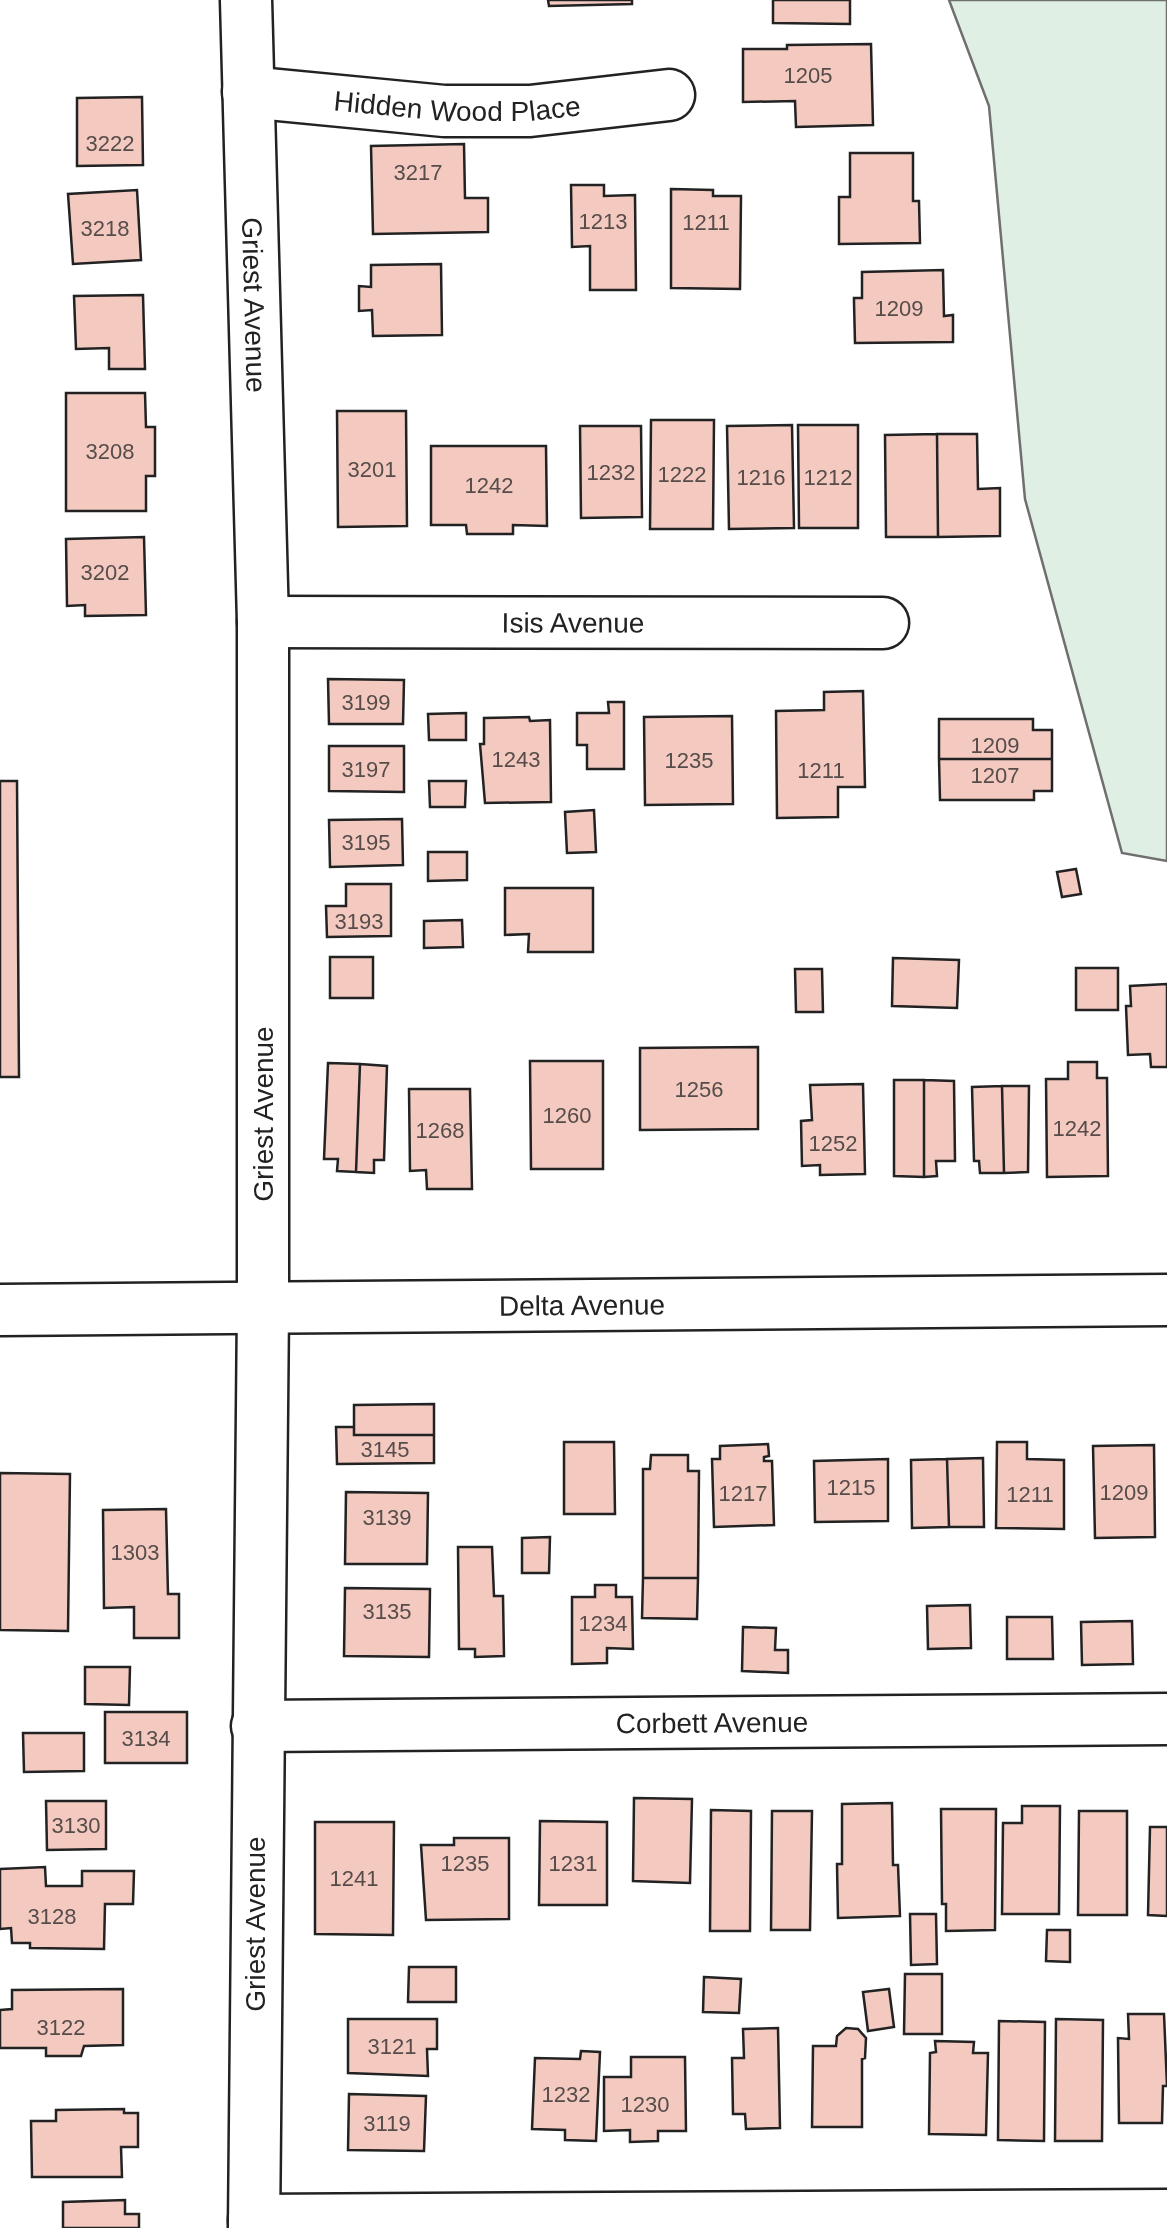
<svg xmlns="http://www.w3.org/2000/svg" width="1167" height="2228" font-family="Helvetica,sans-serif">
	<rect width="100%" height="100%" fill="#fff"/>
	<path fill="#e0efe3" stroke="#6f6f6f" stroke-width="2.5" d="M949,0H1167V861L1122,853L1025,499L989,106Z"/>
	<path fill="#f3c9c0" stroke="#222" stroke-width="2.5" d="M548,0H632V4L549,6Z
		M773,0H850V24L773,23Z
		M871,44L873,125L796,127L795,101L743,102V49H787V45Z
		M142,97L143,165L77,166V98Z
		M464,144L465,198H488V232L373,234L371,146Z
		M850,153H913V201H919L920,243L839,244V197H850Z
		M571,185H604V196L635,195L636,290H590V246L572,247Z
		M671,189L713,190V196H741L740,289L671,288Z
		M137,190L141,260L73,264L68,194Z
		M441,264L442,335L373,336L372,310L359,311V286L371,287V265Z
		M943,270L944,316L953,315V342L855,343L854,302V298H862V272Z
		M143,295L145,369H109V348L76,349L74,296Z
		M66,393H145L146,427H155V476H146V511H66Z
		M337,411H406L407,526L338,527Z
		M651,420H714L713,529H650Z
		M792,425L794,528L729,529L727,426Z
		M798,425H858V528H799Z
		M580,426H641L642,517L581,518Z
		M937,434H977L978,489L1000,488V536L938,537Z
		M937,434L938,537H886L885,435Z
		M431,446H546L547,526L513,525V534H467L466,525H431Z
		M144,537L146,615L85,616V605L67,606L66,539Z
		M328,679L404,680L403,724H329Z
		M863,691L865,787H838V817L777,818L776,711L824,710V692Z
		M608,702H624V769H587V745H577V713H609Z
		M466,713V740H429L428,714Z
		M732,716L733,804L645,805L644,717Z
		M529,717L530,721L550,720L551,802L485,803L480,744H484V718Z
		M939,719H1033V730H1052V759H939Z
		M329,746H404V792L329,791Z
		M939,759H1052V791H1034V800H940Z
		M0,781H17L19,1077H0Z
		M429,781H466L465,807H430Z
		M594,810L596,852L567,853L565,812Z
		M402,819L403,865L330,867L329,820Z
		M428,852H467V880L428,881Z
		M1076,869L1081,894L1062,897L1057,872Z
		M346,884H391V936L327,937L326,906H346Z
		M505,888H593V952H528L529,934L505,935Z
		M462,920L463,947L424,948V921Z
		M330,957H373V998H330Z
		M893,958L959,960L957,1008L892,1006Z
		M1076,968H1118V1010H1076Z
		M795,969H822L823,1012H796Z
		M1167,984V1067H1151L1150,1054L1128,1055L1126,1006H1131L1130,986Z
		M758,1047V1129L640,1130V1048Z
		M530,1061H603V1169H531Z
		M1068,1062H1097V1078H1107L1108,1176L1047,1177L1046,1079H1068Z
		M328,1063L360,1064L356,1172L337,1171L338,1159H324Z
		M360,1064L387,1066L384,1160H374V1173L356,1172Z
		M894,1080H924V1177L894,1176Z
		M924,1080L954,1081L955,1161H936L937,1176L924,1177Z
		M863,1084L865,1174L820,1175V1165L802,1166L801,1121L812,1120L810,1085Z
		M1002,1086H1029L1028,1172L1004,1173Z
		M1002,1086L1004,1173H980L979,1161H974L972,1087Z
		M409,1089H470L472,1189H427L426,1170L410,1171Z
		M434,1404V1435H354V1405Z
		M336,1427H354V1435H434V1463L337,1464Z
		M564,1442H614L615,1514H564Z
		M997,1442H1027V1459L1064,1460V1529L996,1528Z
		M768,1444L769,1456L764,1457V1461H772L774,1525L714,1527L712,1459H720V1446Z
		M1154,1445L1155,1537L1095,1538L1093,1446Z
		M651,1455H688V1471H699L698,1578H643V1469H650Z
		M983,1458L984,1527H949L947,1459Z
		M888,1459V1521L815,1522L814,1461Z
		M947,1459L949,1527L912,1528L911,1460Z
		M0,1473L70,1474L68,1631L0,1630Z
		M346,1492L428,1493L427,1564H345Z
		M166,1509L168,1594H179V1638H134V1607L104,1608L103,1510Z
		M550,1537L549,1573H522V1538Z
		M458,1547H492L494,1596H503L504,1656L475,1657V1649H459Z
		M643,1578H698L697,1619L642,1618Z
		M595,1585H616V1597H632L633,1649L607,1648V1663L572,1664V1597H595Z
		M345,1588L430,1589L429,1657L344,1656Z
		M970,1605L971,1648L928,1649L927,1606Z
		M1007,1617H1052L1053,1659H1007Z
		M1132,1621L1133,1664L1082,1665L1081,1622Z
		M743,1627L776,1628L775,1650H788V1673L742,1671Z
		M85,1667H130L129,1705L85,1704Z
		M105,1712H187V1763H105Z
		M23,1733H84V1771L24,1772Z
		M634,1798L692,1799L690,1883L633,1881Z
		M46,1801H106V1849L47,1850Z
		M892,1803L893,1865H898L900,1916L838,1918L837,1864H842V1804Z
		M1022,1806H1060L1059,1914H1002L1003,1823H1022Z
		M941,1809H996L995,1930L946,1931V1904H942Z
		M711,1810L751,1811L750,1931H710Z
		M772,1811H812L810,1930H771Z
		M1079,1811H1127V1915H1078Z
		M540,1821L607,1822V1905H539Z
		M315,1822H394L393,1935L315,1934Z
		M1150,1827H1167V1916L1148,1915Z
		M454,1838H509V1919L426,1920L421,1845H454Z
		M45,1867L46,1886H82V1871H134L133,1904H105L104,1949L30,1948V1943H12L11,1928L0,1929V1869Z
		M910,1914H936L937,1964L911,1965Z
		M1047,1930H1070V1962L1046,1961Z
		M409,1967H456V2002H408Z
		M905,1974H942V2034H904Z
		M704,1977L741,1979L739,2013L703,2012Z
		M123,1989V2045L84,2046L81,2056H46V2048H0V2010L12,2009V1990Z
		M889,1989L894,2027L868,2031L863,1992Z
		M1128,2014H1164L1167,2086H1163L1162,2123H1119L1118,2038L1129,2039Z
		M348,2019H437V2049H427L428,2076L348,2073Z
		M1056,2019L1103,2020L1102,2141H1055Z
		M999,2021L1045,2022L1044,2141L998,2140Z
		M778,2028L780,2128L746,2129L745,2114H733L732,2058H744L743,2029Z
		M846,2028L858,2029L866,2038L865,2058L862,2059V2127H812L813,2046H836L837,2036Z
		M935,2041L974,2042L973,2053H988L986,2135L929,2134L930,2053L936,2052Z
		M581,2051L600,2052L596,2141L565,2140V2130L532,2129L535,2058L580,2059Z
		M631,2057H685L686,2131H658V2141L630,2142V2130L604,2131V2077H631Z
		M349,2094L426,2096L424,2151L348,2150Z
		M124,2109V2113H138V2147H121L122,2177H32L31,2121H56V2110Z
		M125,2200V2214H139V2228H63V2202Z"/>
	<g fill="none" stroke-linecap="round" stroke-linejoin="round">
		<defs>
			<g id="minor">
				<path id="s1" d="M246,0L263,622V1307L254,2228"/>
				<path id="s2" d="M248,92L444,111H530L669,95"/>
				<path id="s3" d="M263,622L883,623"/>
				<path id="s4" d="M0,1310L1167,1300"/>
				<path id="s5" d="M257,1726L1167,1719"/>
				<path d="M254,2220L1167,2215"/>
			</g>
		</defs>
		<use href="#minor" stroke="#222" stroke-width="55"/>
		<use href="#minor" stroke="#fff" stroke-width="50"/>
	</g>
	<g text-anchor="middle" stroke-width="8" stroke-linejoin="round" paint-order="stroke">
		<g font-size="22" fill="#564c4a">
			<text x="808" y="83">1205</text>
			<text x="110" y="151">3222</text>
			<text x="418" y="180">3217</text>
			<text x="603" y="229">1213</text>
			<text x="706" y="230">1211</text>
			<text x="105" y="236">3218</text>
			<text x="899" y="316">1209</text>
			<text x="110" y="459">3208</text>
			<text x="372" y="477">3201</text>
			<text x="611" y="480">1232</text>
			<text x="682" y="482">1222</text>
			<text x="761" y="485">1216</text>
			<text x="828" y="485">1212</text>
			<text x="489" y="493">1242</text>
			<text x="105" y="580">3202</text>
			<text x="366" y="710">3199</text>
			<text x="995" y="753">1209</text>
			<text x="516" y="767">1243</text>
			<text x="689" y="768">1235</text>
			<text x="366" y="777">3197</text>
			<text x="821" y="778">1211</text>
			<text x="995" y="783">1207</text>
			<text x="366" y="850">3195</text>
			<text x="359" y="929">3193</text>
			<text x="699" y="1097">1256</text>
			<text x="567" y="1123">1260</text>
			<text x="1077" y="1136">1242</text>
			<text x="440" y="1138">1268</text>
			<text x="833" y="1151">1252</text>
			<text x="385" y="1457">3145</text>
			<text x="851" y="1495">1215</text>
			<text x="1124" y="1500">1209</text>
			<text x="743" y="1501">1217</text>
			<text x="1030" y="1502">1211</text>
			<text x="387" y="1525">3139</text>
			<text x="135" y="1560">1303</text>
			<text x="387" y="1619">3135</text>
			<text x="603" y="1631">1234</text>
			<text x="146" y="1746">3134</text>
			<text x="76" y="1833">3130</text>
			<text x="465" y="1871">1235</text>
			<text x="573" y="1871">1231</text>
			<text x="354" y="1886">1241</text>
			<text x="52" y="1924">3128</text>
			<text x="61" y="2035">3122</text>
			<text x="392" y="2054">3121</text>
			<text x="566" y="2102">1232</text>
			<text x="645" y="2112">1230</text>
			<text x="387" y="2131">3119</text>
		</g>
		<g font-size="28" fill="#222" stroke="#fff">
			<text dy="10" stroke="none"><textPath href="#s2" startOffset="210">Hidden Wood Place</textPath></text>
			<text dy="10" stroke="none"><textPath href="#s1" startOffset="305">Griest Avenue</textPath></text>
			<text dy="10" stroke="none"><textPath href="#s3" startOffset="310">Isis Avenue</textPath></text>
			<text transform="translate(263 1114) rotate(-90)" y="10">Griest Avenue</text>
			<text dy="10" stroke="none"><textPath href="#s4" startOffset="582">Delta Avenue</textPath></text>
			<text dy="10" stroke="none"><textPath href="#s5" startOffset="455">Corbett Avenue</textPath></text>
			<text transform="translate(255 1924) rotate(-90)" y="10">Griest Avenue</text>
		</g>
	</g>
</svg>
